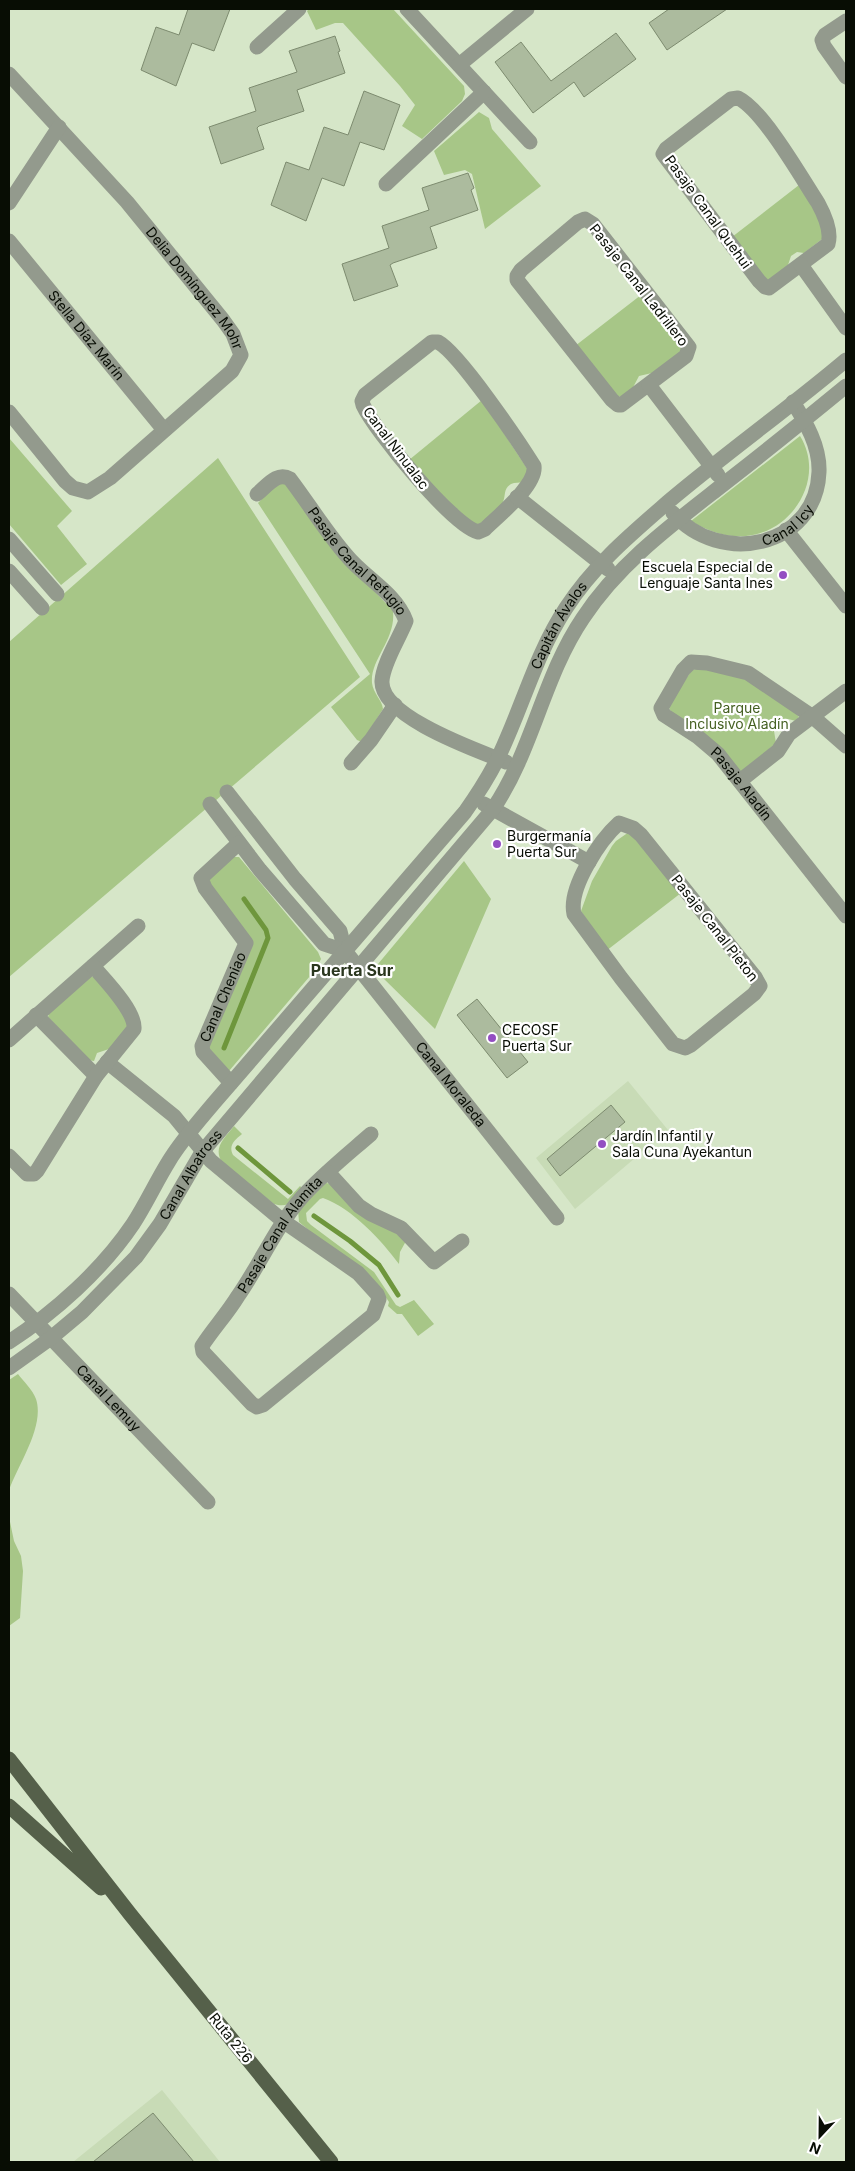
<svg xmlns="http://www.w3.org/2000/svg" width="855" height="2171" font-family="Inter,sans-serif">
	<rect width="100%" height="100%" fill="#d6e6c8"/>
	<path fill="#c8dbb6" d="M628,1081L668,1130L575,1209L536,1158Z
		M162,2090L220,2162H73Z"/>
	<path fill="#a7c687" d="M309,9H393L464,86L465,94L462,101L422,139L402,126L415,105L400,86L343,23H335L316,30L307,11Z
		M479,112L489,118L492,129L541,186L485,229L472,174L465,170L444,175L434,151Z
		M799,185L817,213L826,236L804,253L797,252L791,256L788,265L768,283L732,237Z
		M641,295L680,343L682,351L652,373L639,376L629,395L617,397L575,346Z
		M482,400L528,470L523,482C519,483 515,482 511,484C503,489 506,495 503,502C499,511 485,523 475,525L451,508L409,460Z
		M800,436C826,478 793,532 746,536C726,538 708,531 691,521Z
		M9,438L72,511L57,526L87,564L61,585L9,524Z
		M218,458L360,677L9,977V642Z
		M284,482L362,578L393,611C396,640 370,659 372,683C373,693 382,700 383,709L362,742L357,740L331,707L370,674L258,503L275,485Z
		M702,668L742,676L794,711L799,717L796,721L788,719L780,721L774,731L776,743L742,772L674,719L668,705L692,670Z
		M629,832L681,893L606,951L581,911L592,881L612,846L616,841Z
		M234,857H239L318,952L321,959L316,969L229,1071L207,1046L248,952L207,880Z
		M464,861L491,899L435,1029L382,977L379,972L378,964Z
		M89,976L94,977L125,1013L128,1030L109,1049L97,1053L94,1061L88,1060L48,1017L49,1014Z
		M234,1126L242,1134C235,1140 228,1145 233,1155L288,1199L300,1186L303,1189C293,1199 290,1209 274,1204L223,1164C212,1148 224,1139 234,1126Z
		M326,1183L331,1184L406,1241L400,1252L399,1264C381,1240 353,1209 323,1198L320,1199L306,1213L307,1221L311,1225L374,1272L396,1305L400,1307L414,1300L434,1324L418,1336L402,1314H397L388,1306L389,1302L381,1290L299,1222L298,1210Z
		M18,1374C23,1381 33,1390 36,1399C45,1426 18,1465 9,1490V1380Z
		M9,1517L14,1541L21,1556L23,1571L20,1618L9,1626Z"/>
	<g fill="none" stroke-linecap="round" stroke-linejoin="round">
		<path stroke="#6e963c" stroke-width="5" d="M224,1048L268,938L266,930L244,899
			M238,1148L290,1192
			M314,1216L350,1241L379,1265L398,1295"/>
	</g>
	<path fill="#acbb9e" stroke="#7d8b6f" d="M188,9H230L214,51L192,43L176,86L141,70L156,27L179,35Z
		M669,9H727L667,50L649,23Z
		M616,33L636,59L584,97L574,82L533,113L495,62L521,42L551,81Z
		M335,36L340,51L338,52L345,73L297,90L304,111L259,126L257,128L264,149L221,164L209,127L256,111L249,88L297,72L289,51Z
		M364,91L400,105L384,150L360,142L344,186L322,178L306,221L271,205L286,162L309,170L324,127L348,135Z
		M468,173L474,188L471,190L478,210L430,227L437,248L393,263L390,265L398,286L354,301L342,264L389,248L382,226L429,210L422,188Z
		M477,999L528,1062L507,1078L457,1015Z
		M611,1105L625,1122L560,1176L547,1159Z
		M153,2113L194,2162H93Z"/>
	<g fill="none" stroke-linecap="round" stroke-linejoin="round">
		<g stroke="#939a8d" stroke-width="15">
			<path d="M407,9L530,142"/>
			<path d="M846,21L825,35L822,40L824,46L846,77"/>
			<path d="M257,47L299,9"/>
			<path d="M459,65L527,9"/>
			<path id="s1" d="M9,74L127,202L223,320L233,334L241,355L232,371L110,478L88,492L73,488L65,481L9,412"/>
			<path d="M738,98C763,110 801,177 818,203C824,214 832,231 828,244L769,288L765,287L759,281L663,154L666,149L731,99Z"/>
			<path d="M386,184L484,92"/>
			<path d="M9,203L59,127"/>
			<path d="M585,219L593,224L689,347L686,356L621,405H618L612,400L517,280V276L521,270L578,222Z"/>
			<path id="s2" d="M9,241L164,430"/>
			<path d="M801,265L846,328"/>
			<path d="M432,342H438C459,353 519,442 534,466C537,485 498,516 485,529L478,532C452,525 375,431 363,405L362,401L365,395Z"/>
			<path d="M649,385L718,475"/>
			<path id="s3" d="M257,494C267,486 277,471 290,479C309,504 326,532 347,556C365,578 396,593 406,621C399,639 383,663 382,681C380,717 479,751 506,762"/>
			<path d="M517,497L608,569"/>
			<path id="s4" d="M673,513C719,567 816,548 819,472C820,446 806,423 793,402"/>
			<path d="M786,530L846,606"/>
			<path d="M9,539L57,594"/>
			<path d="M9,571L42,608"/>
			<path id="s5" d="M846,746L813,717L748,673L707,663L691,662L683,670L661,708L664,715L698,737L718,754L846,916"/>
			<path d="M351,763L371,740L395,705"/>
			<path d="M740,781L778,751L789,734L846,691"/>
			<path id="s6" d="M227,792L295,879L340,931L345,951L557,1218"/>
			<path d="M210,804L260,870L324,944L345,951"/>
			<path d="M484,804L589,862"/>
			<path d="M619,823L633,828L641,835L755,977L760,986L754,994L691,1045L685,1048L673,1044L621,978L574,914C568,888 600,840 619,823Z"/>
			<path d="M36,1015L96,1076"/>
			<path d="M9,1040L138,926"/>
			<path id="s7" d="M107,1062L174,1116L211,1161L283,1221L358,1273L377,1294L379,1299L373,1315L263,1405L257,1407L252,1404L203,1352L202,1346C213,1329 227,1314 238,1296C261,1263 276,1226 303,1196C323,1174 348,1154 371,1134"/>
			<path id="s8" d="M231,1083L203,1052L202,1046L246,943L205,888L201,878L239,843"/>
			<path d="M9,1156L27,1174H34L37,1171L96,1076L134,1029C136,1011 104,979 93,966"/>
			<path d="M328,1172L359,1206L371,1214L401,1228L434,1262L462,1241"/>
			<path id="s9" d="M9,1294L208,1502"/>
			<path id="s10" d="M9,1342C55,1312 102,1270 133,1224C146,1204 156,1182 169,1161C181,1141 198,1122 213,1104L465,812C477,795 488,778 497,760C522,709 535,655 566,608C593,566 630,535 668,502C726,453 788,409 846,360"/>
			<path id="s11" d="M9,1368L51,1338L82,1312L136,1257L160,1224L202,1152L493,809C533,750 543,677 583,618C619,563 674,523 725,483C766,451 806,419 846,386"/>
		</g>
		<path stroke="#55604a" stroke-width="15" d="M9,1759L130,1914L331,2162
			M9,1806L101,1888"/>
	</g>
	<g fill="#934ec2" stroke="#fff" stroke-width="2">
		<circle cx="783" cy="575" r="5"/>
		<circle cx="497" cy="844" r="5"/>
		<circle cx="492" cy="1038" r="5"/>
		<circle cx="602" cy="1144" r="5"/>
	</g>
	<g text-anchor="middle" stroke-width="4.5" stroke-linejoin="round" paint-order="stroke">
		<g font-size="14" fill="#080d04" stroke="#fff">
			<text transform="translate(708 212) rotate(54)" y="5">Pasaje Canal Quehui</text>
			<text transform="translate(639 285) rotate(52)" y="5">Pasaje Canal Ladrillero</text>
			<text dy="5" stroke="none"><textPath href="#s1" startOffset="284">Delia Domínguez Mohr</textPath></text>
			<text dy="5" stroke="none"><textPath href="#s2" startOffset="122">Stella Díaz Marín</textPath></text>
			<text transform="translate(396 448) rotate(53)" y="5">Canal Ninualac</text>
			<text dy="5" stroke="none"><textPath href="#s4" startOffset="129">Canal Icy</textPath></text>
			<text dy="5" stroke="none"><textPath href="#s3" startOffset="146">Pasaje Canal Refugio</textPath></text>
			<text dy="5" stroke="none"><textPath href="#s10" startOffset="912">Capitán Ávalos</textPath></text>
			<text dy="5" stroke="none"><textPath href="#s5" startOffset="348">Pasaje Aladín</textPath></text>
			<text transform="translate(715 928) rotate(52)" y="5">Pasaje Canal Pieton</text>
			<text dy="5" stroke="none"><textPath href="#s8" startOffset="101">Canal Cheniao</textPath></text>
			<text dy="5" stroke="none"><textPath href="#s6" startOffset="370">Canal Moraleda</textPath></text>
			<text dy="5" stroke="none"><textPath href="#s11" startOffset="268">Canal Albatross</textPath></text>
			<text dy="5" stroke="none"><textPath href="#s7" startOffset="748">Pasaje Canal Alamita</textPath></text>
			<text dy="5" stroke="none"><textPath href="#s9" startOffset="144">Canal Lemuy</textPath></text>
			<text transform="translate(231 2038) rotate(51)" y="5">Ruta 226</text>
		</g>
		<g font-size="14" fill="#080d04" stroke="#fff" text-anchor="start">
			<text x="773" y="572" text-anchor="end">Escuela Especial de<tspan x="773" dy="16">Lenguaje Santa Ines</tspan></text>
			<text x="507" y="841">Burgermanía<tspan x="507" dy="16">Puerta Sur</tspan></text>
			<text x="502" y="1035">CECOSF<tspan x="502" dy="16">Puerta Sur</tspan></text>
			<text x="612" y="1141">Jardín Infantil y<tspan x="612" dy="16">Sala Cuna Ayekantun</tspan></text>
		</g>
		<g font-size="14" fill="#456022" stroke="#fff">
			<text x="737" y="713">Parque<tspan x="737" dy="16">Inclusivo Aladín</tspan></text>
		</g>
		<g font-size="16" font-weight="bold" fill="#2a361e" stroke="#fff">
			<text x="352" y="976">Puerta Sur</text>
		</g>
	</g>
	<rect width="855" height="2171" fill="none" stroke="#080d04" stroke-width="20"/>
	<g transform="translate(820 2136) rotate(202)" stroke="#ffffff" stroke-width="4" paint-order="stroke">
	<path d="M0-4L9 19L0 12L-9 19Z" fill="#080d04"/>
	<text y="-8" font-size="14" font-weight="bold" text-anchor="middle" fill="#080d04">N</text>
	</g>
</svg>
